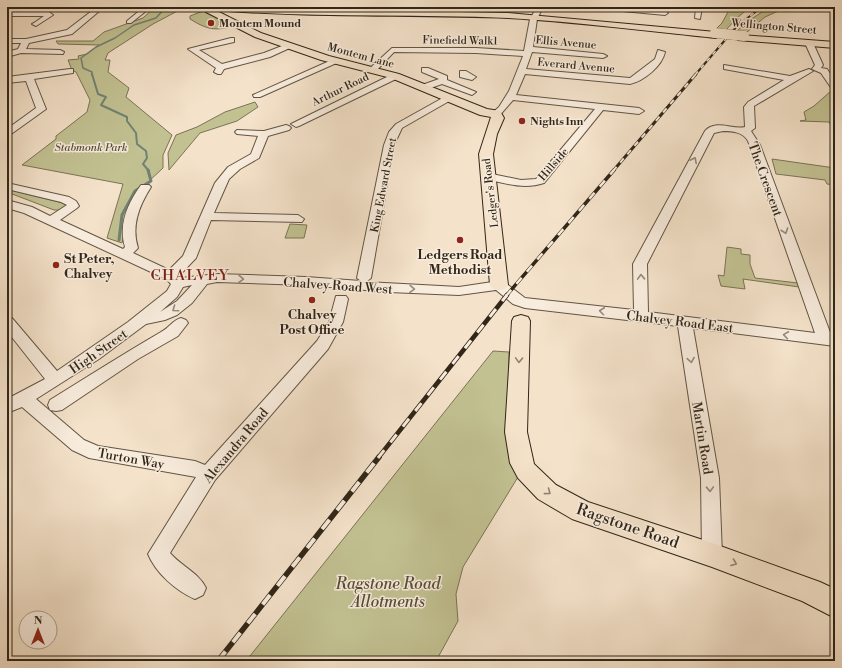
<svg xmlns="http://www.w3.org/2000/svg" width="842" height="668" font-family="'Libre Bodoni',serif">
	<rect width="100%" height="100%" fill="#f4e2ca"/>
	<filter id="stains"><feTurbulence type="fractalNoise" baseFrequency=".005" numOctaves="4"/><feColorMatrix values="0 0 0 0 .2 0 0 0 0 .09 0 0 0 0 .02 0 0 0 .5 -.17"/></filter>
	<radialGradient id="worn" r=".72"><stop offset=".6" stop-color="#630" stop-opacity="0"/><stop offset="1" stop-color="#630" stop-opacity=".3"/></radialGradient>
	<path fill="#c2c192" stroke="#7a7455" d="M155,7H185L153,24L108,53L105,60H110L108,72L129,88L126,97L172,135L163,155V168L134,195L122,243L107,238L123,184L22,165L56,139V136L87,112L90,100L76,72L72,70L68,60L79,59L78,56L87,54L99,45L58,44L56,41H93L104,32L143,18Z
		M316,7H517L530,9L516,12L458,10L315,9Z
		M726,7H750L737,18L724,32L714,31L722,23L728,12Z
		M770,7H787L765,17L746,33L736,32L745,23Z
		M203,11L235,26C214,31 208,30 190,19V16Z
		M831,91H833L835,94V129H833L829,122L800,121L806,120L804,112L814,106Z
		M255,102L258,107L237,121L200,133L169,170L168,153L176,135L197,127L225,112Z
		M772,159L835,168V185L827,184L825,180L776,174Z
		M7,189L67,204L69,206L61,210H54L7,192Z
		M290,224L307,225L304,238H285Z
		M727,247L741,249V254L750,255V264L755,278L798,283L799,287L743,279L745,289L721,286L718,275L724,276Z
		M493,351L509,352L507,442L509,458L518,477L463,567L456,594L458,621L436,661H246Z"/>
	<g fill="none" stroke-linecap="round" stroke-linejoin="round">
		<path stroke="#718274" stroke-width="1.5" d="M92,75V72L83,68L81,58L96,47L115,38L134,25L156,18L166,7"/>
		<path stroke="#718274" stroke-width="2" d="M92,74L98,94L106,97L101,105L127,117V121L136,133L137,144L146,151L147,158L143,164L149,171"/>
		<path stroke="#718274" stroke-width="3" d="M119,240L122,215L135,191L151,181L148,170"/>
		<defs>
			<path id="minor" d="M97,7H104L72,34L29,43L26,49L60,50L64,52L63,54L21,53L7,57V52L18,49L21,43H7V39H26L67,30Z
				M144,7H151L131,23H127V21Z
				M537,7H543L537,19L533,47L603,54L607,56L603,58L532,52L526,69L630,78L655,59L658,50L665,52C662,66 644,81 630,84L525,74L516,95L639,108L644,111L639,114L603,110L544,183C524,190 503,183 483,178L482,176L487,173L521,180L536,179L595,109L513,100L499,116H493L491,114L499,107L509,91L523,56L476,53L394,52L375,72H372L368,70L392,48H476L524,51L530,19Z
				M598,7H622L665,11L668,13L665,15L601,9Z
				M696,7H702L700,19L695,18Z
				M7,12H49L53,15L36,26L32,24L34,23L44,16H7Z
				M231,38H234V42L199,50L222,64L264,53L287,44L294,46L270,57L224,69L221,74H218L214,72L216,68L188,49Z
				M806,41L813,43L823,65L821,68L827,69L835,81V90L832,89L821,73L812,69L815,65L805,43Z
				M334,59L341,61L260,97H254L253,95Z
				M724,65L790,76L809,69L813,71L754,106L755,128L751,131L760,145L831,335L835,336V346L693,328L719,478L722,555L719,562L712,565L705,562L702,555L701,478L678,326L525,308L513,304L496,290L459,295L389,292L306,285L217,282L207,284L192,303L177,315L165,320L146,324L99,359L36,399L84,440L98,446L195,461L205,465L317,341L329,322L336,296H346L348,299L343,322L328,349L215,480L170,553C181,566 199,573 206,588L203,595L195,599C176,591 156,573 148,554L196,477L89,458L72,450L22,407L7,413V399L45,379L7,331V316L12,318L57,371L128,322L167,291L171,284L166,279L24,213L7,208V200L32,207L50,216L67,205L61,202L7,189V183L69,197L76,201L79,206L77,208L60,220L123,249L125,247C118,224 128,203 141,185H149L151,187C139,206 131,226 138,248L133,253L169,270L183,256L215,183L228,167L251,154L258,136L237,134L235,132L237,130L264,131L286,125L289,126L291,128L289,130L268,136L259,158L240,169L229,179L214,213L298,215L304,219L302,222L211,220L196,258L179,276L181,278L217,274L306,277L361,281L357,278L384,145L389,132L396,124L448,95L451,96V100L402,128L394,145L371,278L366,282L459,287L499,281L504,282L525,298L634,310L633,264L705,131C716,119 733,130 745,127L744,107L748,102L784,80L724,69ZM723,131C733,131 743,132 748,141L815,333L648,312L647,264L714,133ZM192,285L177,301L160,312L177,297L183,287Z
				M422,68H428L447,76V80L476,92L472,95L442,84L425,90L422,89V85L439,79L422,72Z
				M70,69H73V73L34,79L46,109L7,137V129L36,108L26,81L7,83V77Z
				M460,71H466L476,77L472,80L460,77Z
				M395,73L399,76L398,78L299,126L296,127L291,124Z
				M181,318L186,320L188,323L178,336L138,359L62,410L56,411L50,410L48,405L50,400C87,377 123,354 161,332C169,328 173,320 181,318Z"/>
			<path id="major" d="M7,7H15L7,12Z
				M209,7L508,13L716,32L721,35L716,38C647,31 578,22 508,18C410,14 313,18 215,10L261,33L329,56L399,74L487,109L500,111L504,118L497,134L493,154L508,285L505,289L499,290L493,289L490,285L479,154L491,117L480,115L391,78L321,60L255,37L206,12L205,10Z
				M741,35L835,42V48L738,40V36Z
				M521,315L528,317L530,321L527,432L534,464L556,485L588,502L712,543L820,582L835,589V618L802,601L712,567L572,519L538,499L518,478L510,463L505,432L512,321L514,317Z"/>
		</defs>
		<use href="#minor" stroke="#625544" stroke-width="2"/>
		<use href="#major" stroke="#312618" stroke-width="2"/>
		<use href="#minor" fill="#f8ecdd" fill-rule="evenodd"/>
		<use href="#major" fill="#f4e2ca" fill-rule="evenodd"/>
		<defs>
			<path id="rail-far4" d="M695,75L738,25L762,7"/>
			<path id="rail-far3" d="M613,171L696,74"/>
			<path id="rail-far2" d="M506,296L614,170"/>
			<path id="rail-far1" d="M378,458L507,295"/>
			<path id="rail" d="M218,661L379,457"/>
		</defs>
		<use href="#rail-far4" stroke="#312618" stroke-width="2"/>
		<use href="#rail-far3" stroke="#312618" stroke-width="3"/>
		<use href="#rail-far2" stroke="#312618" stroke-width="3.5"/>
		<use href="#rail-far1" stroke="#312618" stroke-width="4.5"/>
		<use href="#rail" stroke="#312618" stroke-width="5.5"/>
		<use href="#rail-far4" stroke="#f8ecdd" stroke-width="1.5" stroke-dasharray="4.5" stroke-linecap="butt"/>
		<use href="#rail-far3" stroke="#f8ecdd" stroke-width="2" stroke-dasharray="5.5" stroke-linecap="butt"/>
		<use href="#rail-far2" stroke="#f8ecdd" stroke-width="2.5" stroke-dasharray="8" stroke-linecap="butt"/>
		<use href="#rail-far1" stroke="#f8ecdd" stroke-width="3" stroke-dasharray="10" stroke-linecap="butt"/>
		<use href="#rail" stroke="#f8ecdd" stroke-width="4" stroke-dasharray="12" stroke-linecap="butt"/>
		<defs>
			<path id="major-bridge" d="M715,33L744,36"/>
		</defs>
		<use href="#major-bridge" stroke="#312618" stroke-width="10" stroke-linecap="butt"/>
		<use href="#major-bridge" stroke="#f4e2ca" stroke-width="10"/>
	</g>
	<defs><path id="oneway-chevron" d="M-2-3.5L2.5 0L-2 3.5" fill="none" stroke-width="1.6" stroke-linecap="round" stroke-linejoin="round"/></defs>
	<g stroke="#94897a">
		<use href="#oneway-chevron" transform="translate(694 160) rotate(-63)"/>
		<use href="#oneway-chevron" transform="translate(785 231) rotate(71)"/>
		<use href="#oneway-chevron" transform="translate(641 277) rotate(-92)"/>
		<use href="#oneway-chevron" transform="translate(241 279) rotate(2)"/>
		<use href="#oneway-chevron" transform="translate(412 289) rotate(2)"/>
		<use href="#oneway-chevron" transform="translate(175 309) rotate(145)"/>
		<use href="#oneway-chevron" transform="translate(602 311) rotate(-173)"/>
		<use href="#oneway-chevron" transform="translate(786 335) rotate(-172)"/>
		<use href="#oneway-chevron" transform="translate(691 360) rotate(81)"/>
		<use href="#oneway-chevron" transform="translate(710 489) rotate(88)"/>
	</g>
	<g stroke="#928471">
		<use href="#oneway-chevron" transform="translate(519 360) rotate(92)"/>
		<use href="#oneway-chevron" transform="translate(548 492) rotate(37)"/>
		<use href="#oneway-chevron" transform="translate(734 563) rotate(21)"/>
	</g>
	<g fill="#8f2418" stroke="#f8ecdd" stroke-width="1.5">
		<circle cx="211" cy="23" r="4"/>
		<circle cx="522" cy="121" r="4"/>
		<circle cx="460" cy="240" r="4"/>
		<circle cx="56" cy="265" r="4"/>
		<circle cx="312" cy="300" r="4"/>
	</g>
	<g text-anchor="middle" stroke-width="3" stroke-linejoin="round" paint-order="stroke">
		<g font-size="11" font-weight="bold" fill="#312618" stroke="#f8ecdd" text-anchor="start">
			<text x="219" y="27">Montem Mound</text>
			<text x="530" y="125">Nights Inn</text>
		</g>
		<g font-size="11" fill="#312618" stroke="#f8ecdd">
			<text transform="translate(774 26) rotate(5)" y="4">Wellington Street</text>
			<text transform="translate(460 40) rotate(1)" y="4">Finefield Walk1</text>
			<text transform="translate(566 42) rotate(5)" y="4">Ellis Avenue</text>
			<text transform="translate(361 55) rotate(15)" y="4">Montem Lane</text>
			<text transform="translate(576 65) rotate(5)" y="4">Everard Avenue</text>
			<text transform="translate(340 89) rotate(-26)" y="4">Arthur Road</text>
			<text transform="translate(553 164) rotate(-49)" y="4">Hillside</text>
			<text transform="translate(383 185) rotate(-79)" y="4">King Edward Street</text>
			<text transform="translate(490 193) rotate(-97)" y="4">Ledger's Road</text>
		</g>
		<g font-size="11" font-style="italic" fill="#554d36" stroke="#f8ecdd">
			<text x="91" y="151">Stabmonk Park</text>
		</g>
		<g font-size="13" fill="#312618" stroke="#f8ecdd">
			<text transform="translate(766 179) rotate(70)" y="5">The Crescent</text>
			<text transform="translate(338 285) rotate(4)" y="5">Chalvey Road West</text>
			<text transform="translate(680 321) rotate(7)" y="5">Chalvey Road East</text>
			<text transform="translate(98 351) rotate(-35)" y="5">High Street</text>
			<text transform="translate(703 438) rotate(81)" y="5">Martin Road</text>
			<text transform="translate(235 445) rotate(-50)" y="5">Alexandra Road</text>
			<text transform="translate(131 458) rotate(10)" y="5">Turton Way</text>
		</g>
		<g font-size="13" font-weight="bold" fill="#312618" stroke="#f8ecdd">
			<text x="460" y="259">Ledgers Road<tspan x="460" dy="15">Methodist</tspan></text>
			<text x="64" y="263" text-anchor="start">St Peter,<tspan x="64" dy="15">Chalvey</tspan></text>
			<text x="312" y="319">Chalvey<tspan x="312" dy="15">Post Office</tspan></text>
		</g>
		<g font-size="15" letter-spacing="1" fill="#7a1f14" stroke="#f8ecdd">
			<text x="190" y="280">CHALVEY</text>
		</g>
		<g font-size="16" fill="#312618" stroke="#f8ecdd">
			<text transform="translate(628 525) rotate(19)" y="6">Ragstone Road</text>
		</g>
		<g font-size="16" font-style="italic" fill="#554d36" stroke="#f8ecdd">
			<text x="388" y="589">Ragstone Road<tspan x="388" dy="18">Allotments</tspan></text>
		</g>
	</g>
	<rect width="842" height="668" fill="none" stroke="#f4e2ca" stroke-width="24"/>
	<rect x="8" y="8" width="826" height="652" fill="none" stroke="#312618" stroke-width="2"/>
	<rect x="12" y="12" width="818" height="644" fill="none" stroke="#312618"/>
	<g transform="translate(38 630)"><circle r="19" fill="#f8ecdd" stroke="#a89d8e"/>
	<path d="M0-3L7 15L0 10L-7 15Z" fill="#8f2418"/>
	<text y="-6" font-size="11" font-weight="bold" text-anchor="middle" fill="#312618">N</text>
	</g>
	<rect width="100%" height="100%" filter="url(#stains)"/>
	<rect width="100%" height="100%" fill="url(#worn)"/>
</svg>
